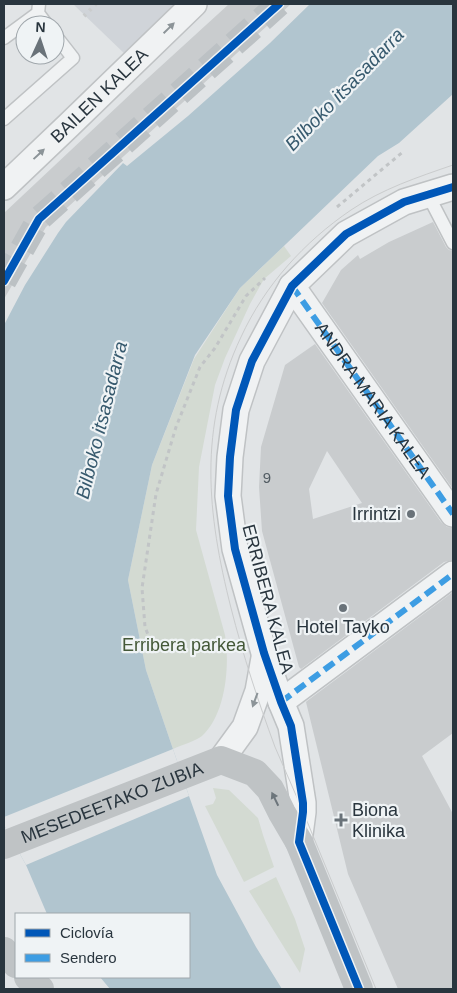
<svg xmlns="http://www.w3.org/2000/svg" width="457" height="993" font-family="Arial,sans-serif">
	<rect width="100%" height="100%" fill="#e1e4e6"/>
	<path fill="#d0d4d9" d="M73,4H181L127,56Z"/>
	<path fill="#d3dad2" d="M284,246L291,256L264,279L250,304L225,358L215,385L199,467L196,530L225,635C230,665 226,714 202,736C196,741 181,745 173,749L146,670L128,580L152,465L194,359L240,288Z
		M213,788L229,790L258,818L263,835L274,867L244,882L205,806L213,804L216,798Z
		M276,877L295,919L305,949L300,973L249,891Z"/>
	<path fill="#b1c5cf" d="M310,4H453V94L399,143L378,156L240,288L195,355L152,465L128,580L146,670L189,796L217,875L256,947L282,989H110L100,977H189V914H47L26,865L4,825V325L25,285L58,233L66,222L123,163L127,166L188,116L270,43Z"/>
	<path fill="#e1e4e6" d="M173,749L189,796L26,865L4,825V817Z"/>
	<path fill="#c9ccce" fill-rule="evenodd" d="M229,4H291L46,227L4,299V213L137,88Z
		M433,222L446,247L449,250L453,251V489L322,303L341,270L358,255L360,259L389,242Z
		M315,344L441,522L447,527L453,528V560L444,562L301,669L299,667L262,531L259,487L261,447L285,365ZM327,451L362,503L313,519L309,489Z
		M453,592V733L422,756L453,814V989H398L348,874L306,702L307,701Z"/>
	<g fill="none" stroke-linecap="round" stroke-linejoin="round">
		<path stroke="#bcc1c4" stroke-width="25" stroke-dasharray="25 12" stroke-linecap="butt" d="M4,281L39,219L279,4"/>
		<defs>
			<path id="lane" d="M39,4L38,13L47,25
				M4,38L38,13
				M4,119L73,58L55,35
				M428,195L453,243"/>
			<g id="street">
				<path id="s1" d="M4,187L69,125L194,4"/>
				<path id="s2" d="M292,286L453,514"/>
				<path d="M281,702L453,574"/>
				<path d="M221,760L245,727L258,691L264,658"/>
				<path d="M299,842L303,812V803L291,726L281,702L264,653L235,549L228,496L230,457L236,410L252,361L292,286L346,234L404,202L453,187"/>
			</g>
		</defs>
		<use href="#lane" stroke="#bfc2c4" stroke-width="15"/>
		<use href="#street" stroke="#bfc2c4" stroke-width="28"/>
		<path stroke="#c1c4c6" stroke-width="3" stroke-dasharray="4 4" stroke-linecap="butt" d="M337,207L404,151
			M227,647L158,649L151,642L145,627L142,588L156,494L176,427L200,367L215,348L246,296L265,278"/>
		<use href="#lane" stroke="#f0f2f3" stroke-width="12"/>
		<use href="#street" stroke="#f0f2f3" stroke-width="25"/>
		<g stroke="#bfc3c5" stroke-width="28">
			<path id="s3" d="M4,845L221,760L255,773L270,789L282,813L299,842L359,989"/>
			<path d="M4,951L16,964"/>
			<path d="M28,977L40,989"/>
		</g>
		<path stroke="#cacccd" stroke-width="1" d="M376,989C351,929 327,869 302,809C293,788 284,768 275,747C258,701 243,655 231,608C207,513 198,428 241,337C265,285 304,242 351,210C382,189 418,177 453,165"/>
		<path stroke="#cacccd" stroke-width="4" stroke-dasharray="2.5 5" stroke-linecap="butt" d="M84,16L96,4"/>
		<path stroke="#3d9de3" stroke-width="6" stroke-dasharray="12 6" stroke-linecap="butt" d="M292,286L453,514
			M281,702L453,574"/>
		<defs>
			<path id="cycleway" d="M4,281L39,219L279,4
				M359,989L299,842L303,812V803L291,726L281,702L264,653L235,549L228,496L230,457L236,410L252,361L292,286L346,234L404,202L453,187"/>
		</defs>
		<use href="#cycleway" stroke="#eff3f5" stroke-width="11"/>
		<use href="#cycleway" stroke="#0057b8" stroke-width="8"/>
	</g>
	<defs><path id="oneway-solid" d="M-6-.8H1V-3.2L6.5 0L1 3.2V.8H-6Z" transform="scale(1.25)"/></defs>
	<g fill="#8c9498">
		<use href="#oneway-solid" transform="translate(169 28) rotate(-44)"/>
		<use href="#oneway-solid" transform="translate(39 154) rotate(-43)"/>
		<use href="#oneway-solid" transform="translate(255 700) rotate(110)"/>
	</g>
	<use fill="#6c757b" href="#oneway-solid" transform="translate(275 799) rotate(-116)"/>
	<g fill="#697279" stroke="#eff3f5" stroke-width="2">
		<circle cx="411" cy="514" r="5"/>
		<circle cx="343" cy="608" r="5"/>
		<path d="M338.5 812.5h5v5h5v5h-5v5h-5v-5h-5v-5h5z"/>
	</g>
	<g text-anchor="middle" stroke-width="4.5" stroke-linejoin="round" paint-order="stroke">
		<g font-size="15" fill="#525c63">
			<text x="267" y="483">9</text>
		</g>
		<g font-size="18" fill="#29353e" stroke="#eff3f5">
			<text dy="6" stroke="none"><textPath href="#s1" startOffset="132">BAILEN KALEA</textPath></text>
			<text dy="6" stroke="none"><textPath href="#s2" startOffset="140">ANDRA MARIA KALEA</textPath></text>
			<text transform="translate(268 599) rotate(75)" y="6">ERRIBERA KALEA</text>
			<text dy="6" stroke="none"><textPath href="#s3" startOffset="116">MESEDEETAKO ZUBIA</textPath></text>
		</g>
		<g font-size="18" fill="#29353e" stroke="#eff3f5" text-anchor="end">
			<text x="401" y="520">Irrintzi</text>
			<text x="343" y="633" text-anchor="middle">Hotel Tayko</text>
			<text x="352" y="816" text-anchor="start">Biona<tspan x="352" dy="21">Klinika</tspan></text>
		</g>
		<g font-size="18" fill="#445838" stroke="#eff3f5">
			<text x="184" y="651">Erribera parkea</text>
		</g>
		<g font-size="19" font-style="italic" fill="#375a6e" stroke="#eff3f5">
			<text transform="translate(344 89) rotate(-46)" y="7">Bilboko itsasadarra</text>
			<text transform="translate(101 420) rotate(-76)" y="7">Bilboko itsasadarra</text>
		</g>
	</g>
	<rect width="457" height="993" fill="none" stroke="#29353e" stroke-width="10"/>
	<rect x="15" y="913" width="175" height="65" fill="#eff3f5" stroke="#a0a7ac"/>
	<rect x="25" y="929" width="25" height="8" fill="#0057b8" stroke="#a0a7ac"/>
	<text x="60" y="938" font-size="15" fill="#29353e">Ciclovía</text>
	<rect x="25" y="954" width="25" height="8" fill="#3d9de3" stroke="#a0a7ac"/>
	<text x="60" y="963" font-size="15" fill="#29353e">Sendero</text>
	<g transform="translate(40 40) rotate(3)"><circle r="24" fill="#eff3f5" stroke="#a0a7ac"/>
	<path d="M0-4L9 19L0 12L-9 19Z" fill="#697279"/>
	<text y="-8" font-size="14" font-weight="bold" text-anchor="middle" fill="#29353e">N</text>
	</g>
</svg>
